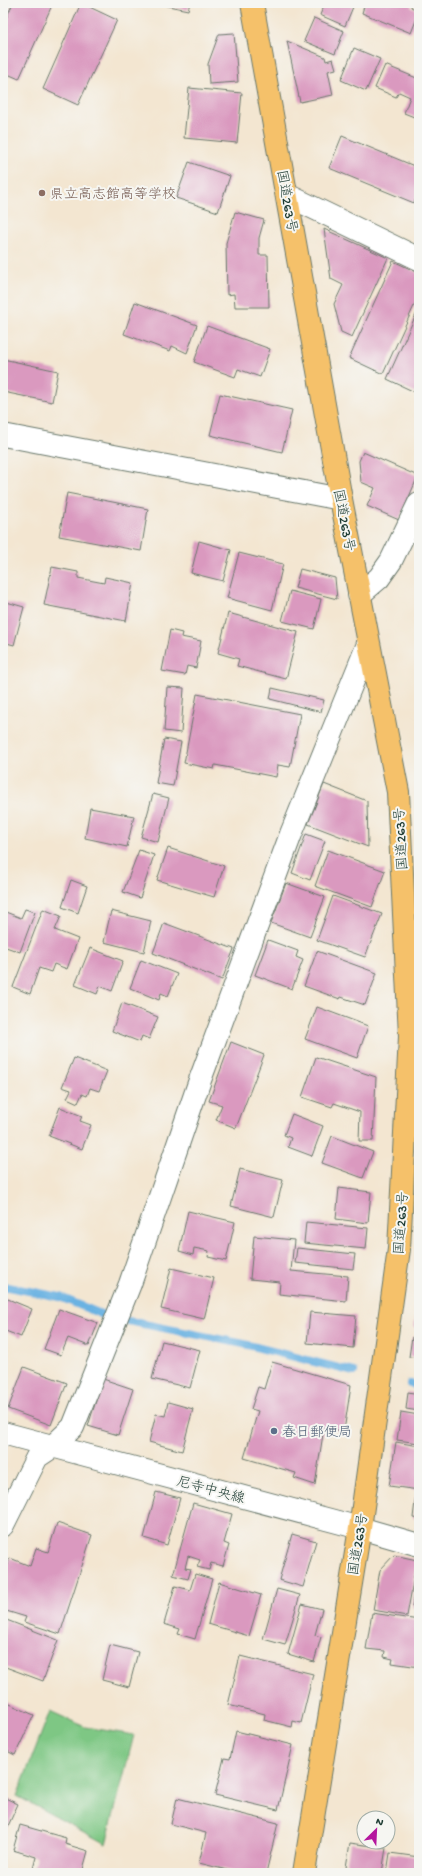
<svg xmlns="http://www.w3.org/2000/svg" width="422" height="1876" font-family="'Gochi Hand','Klee One',sans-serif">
	<rect width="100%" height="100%" fill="#f6f6f2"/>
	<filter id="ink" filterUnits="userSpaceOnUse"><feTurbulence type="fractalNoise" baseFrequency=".025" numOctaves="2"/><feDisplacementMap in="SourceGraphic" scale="8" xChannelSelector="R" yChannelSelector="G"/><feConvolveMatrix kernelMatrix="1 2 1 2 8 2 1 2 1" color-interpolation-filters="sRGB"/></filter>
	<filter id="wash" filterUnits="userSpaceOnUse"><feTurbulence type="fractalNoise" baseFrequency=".012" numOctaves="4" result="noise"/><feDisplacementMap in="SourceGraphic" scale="16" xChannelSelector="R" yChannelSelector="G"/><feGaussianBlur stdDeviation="0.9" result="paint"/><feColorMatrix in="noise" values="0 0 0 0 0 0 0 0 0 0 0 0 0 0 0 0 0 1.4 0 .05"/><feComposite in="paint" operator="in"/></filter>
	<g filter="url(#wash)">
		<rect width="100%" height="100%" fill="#f3e6d1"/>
		<path fill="#7ec784" stroke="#4e825c" d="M50,1711L85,1727L134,1735L106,1844L17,1796Z"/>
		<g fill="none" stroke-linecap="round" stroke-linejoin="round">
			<path stroke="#6ab2e2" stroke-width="8" d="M3,1286L60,1297L108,1317L244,1344L354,1372
				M410,1384L419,1385"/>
		</g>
		<g id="blocks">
			<path fill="#da99bf" d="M13,3H53L19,79L3,72V25Z
				M81,3L117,20L78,105L43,89Z
				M164,3H190L188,10L163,5Z
				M325,3H345L353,7L345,26L320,15Z
				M365,3H412L411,7L419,11V13L411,33L362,13Z
				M314,18L344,31L335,54L304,41Z
				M234,33L238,82L209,84L208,64L219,34Z
				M287,41L325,57L326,61L333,59L336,69L328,71L333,95L300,102Z
				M354,48L380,59L366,91L341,80Z
				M385,65L419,79V119L404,113L410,97L399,92L396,97L375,88Z
				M189,88L242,93L237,143L184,138Z
				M342,136L419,168V192L414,203L329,168Z
				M189,162L230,176L218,212L176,198Z
				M235,212L264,220L259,238V255H268L269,307H235L234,294L227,295L226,243Z
				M324,229L388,258L352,337L341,332L334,304L343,285L331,279Z
				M393,261L419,273V295L383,374L349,358Z
				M135,302L197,325L187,353L172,346L170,351L124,334Z
				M419,308V394L387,379Z
				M207,326L270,349L260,377L238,369L235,377L194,362Z
				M3,359L58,371L52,402L3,392Z
				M220,394L292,410L282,452L210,435Z
				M363,452L418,476L399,520L367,506L375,488L361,482L359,461Z
				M67,493L148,509L141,551L59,536Z
				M199,541L231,550L223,581L191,573Z
				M239,553L283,564L272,610L227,598Z
				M52,567L78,572V578L104,583L105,577L133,583L126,621L44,605Z
				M300,569L335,578L337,599L295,588Z
				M290,591L321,599L314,629L282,621Z
				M3,601L24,607L14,645L3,642Z
				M228,613L298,632L286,679L237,666L239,659L218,653Z
				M170,630L182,633L181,637L201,641L196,668L187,666L185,675L162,671Z
				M167,687L184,688L181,733L164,731Z
				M272,688L324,700L321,712L270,699Z
				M197,694L300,714L290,767L278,765L276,777L215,765L214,769L184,763Z
				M164,739L181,742L173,786L156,783Z
				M324,784L367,801L368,847L308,824Z
				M153,794L169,798L158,842L141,837Z
				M90,808L134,816L127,847L85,838Z
				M306,834L325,841L310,880L292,873Z
				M168,848L224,866L214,897L157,880Z
				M139,850L154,855L140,898L123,892Z
				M328,850L385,871L372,907L315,886Z
				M71,880L87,886L78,913L62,907Z
				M286,883L325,897L310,937L271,923Z
				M333,896L382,914L365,957L317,940Z
				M25,909L35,912L20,952L3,946V911L21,918Z
				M43,909L61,916L55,930L78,939L67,969L54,964L51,972L39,968L30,994L13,987Z
				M111,911L151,921L144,952L104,942Z
				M164,923L234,949L222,980L153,953Z
				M268,940L298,951L296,957L303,960L292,989L255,975Z
				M90,948L123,961L112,991L100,986L97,994L75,985Z
				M317,951L377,973L365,1005L341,997L340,999L304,986Z
				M141,960L177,974L168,996L161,993L159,1000L130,988Z
				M122,1003L158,1017L149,1039L142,1036L140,1042L112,1031Z
				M317,1007L368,1026L357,1058L305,1039Z
				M231,1042L264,1055L236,1128L216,1120L222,1105L209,1101Z
				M316,1057L376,1077L373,1141H359L360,1112L334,1103L332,1107L302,1097Z
				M74,1058L107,1071L99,1091L90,1088L87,1096L82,1094L78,1103L67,1098L71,1090L62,1087Z
				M60,1107L82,1116L80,1121L91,1125L82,1149L49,1136Z
				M292,1114L323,1126L312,1156L288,1147L291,1138L284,1135Z
				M332,1136L373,1152L363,1178L322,1163Z
				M240,1169L283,1180L274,1217L231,1206Z
				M339,1188L371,1192L368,1223L336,1219Z
				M188,1211L235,1222L226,1261L208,1257L209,1251L194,1248L193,1255L179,1251Z
				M306,1222L368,1228L366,1249L304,1243Z
				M254,1236L294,1240L291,1271L348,1276L346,1301L279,1294L280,1282L250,1279Z
				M297,1248L355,1254L353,1269L295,1263Z
				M171,1268L214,1278L204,1319L161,1309Z
				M3,1297L32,1309L21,1337L3,1330Z
				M418,1302H419V1329L414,1328Z
				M59,1309L98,1323L89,1346L68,1338L61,1355L44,1349Z
				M310,1312L356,1316L353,1348L307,1343Z
				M412,1337L419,1338V1358L409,1357Z
				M162,1341L200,1350L190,1388L152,1379Z
				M272,1362L351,1385L344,1431L324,1428L315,1485L294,1478L296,1473L244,1458L258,1411L251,1409L258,1387L264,1389Z
				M24,1367L67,1383L51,1425L8,1409Z
				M103,1379L133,1389L118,1435L88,1426Z
				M408,1392L419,1394V1411L406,1409Z
				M168,1402L193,1409L182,1451L149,1442L156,1414L165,1416Z
				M401,1412L419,1415V1443L397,1440Z
				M396,1442L419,1446V1490L389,1486Z
				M156,1492L180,1498L167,1545L144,1538Z
				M416,1493H419V1519L413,1518Z
				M193,1503L232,1514L224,1543L229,1545L223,1566L211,1563L209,1570L197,1567L200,1560L188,1556L185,1568L191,1569L188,1579L173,1575Z
				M57,1523L92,1535L60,1634L24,1622L26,1617L3,1610V1581L10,1558L30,1566L36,1548L48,1552Z
				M292,1534L316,1541L303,1587L279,1580Z
				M394,1555L417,1560L407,1616L373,1610L380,1570Z
				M195,1574L212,1579L195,1639L178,1634L180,1629L164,1624L175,1586L190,1590Z
				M418,1577H419V1609L412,1607Z
				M219,1582L261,1595L249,1636L208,1624Z
				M277,1589L300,1595L285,1645L263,1639Z
				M302,1604L322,1609L315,1635L321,1637L314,1662L288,1654Z
				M372,1613L419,1620V1667L392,1663L393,1659L384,1657L385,1651L366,1649Z
				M4,1619L58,1640L43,1681L3,1666Z
				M110,1645L138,1652L129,1687L102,1680Z
				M240,1656L313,1674L301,1723L293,1721L292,1727L264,1720L265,1714L228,1705Z
				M3,1701L34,1715L15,1755L3,1749Z
				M236,1731L293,1745L278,1810L215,1795L224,1758L230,1759Z
				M3,1797L18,1804L3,1837Z
				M177,1798L278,1823L266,1873H235V1872L199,1863L206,1833L171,1824Z
				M20,1825L66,1838L65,1844L88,1851L82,1873H32L36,1857L13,1850Z
				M350,1843L386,1848L382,1873H352L353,1868L346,1867Z
				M390,1853L419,1857V1873H387Z"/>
		</g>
	</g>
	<g filter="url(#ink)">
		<use href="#blocks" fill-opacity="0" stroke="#69786b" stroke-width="1"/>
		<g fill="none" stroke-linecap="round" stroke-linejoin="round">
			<defs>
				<path id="minor" d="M287,195L419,259
					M359,595L379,578L391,561L419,503
					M3,1433L360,1528
					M3,1525L37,1457L52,1447L73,1427L130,1284L200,1080L291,834L368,644"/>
				<path id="tertiary" d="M3,435L341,499
					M360,1528L419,1545"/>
				<path id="trunk" d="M252,3L341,499L398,792L410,1036L399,1249L360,1528L304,1873"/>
			</defs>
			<use href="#minor" stroke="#69786b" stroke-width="24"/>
			<use href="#tertiary" stroke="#69786b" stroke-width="24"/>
			<use href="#trunk" stroke="#69786b" stroke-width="24"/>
			<path stroke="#69786b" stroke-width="2.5" stroke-dasharray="1 3" stroke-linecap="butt" d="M3,786L5,787"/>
			<use href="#minor" stroke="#fff" stroke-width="22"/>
			<use href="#tertiary" stroke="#fff" stroke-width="22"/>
			<use href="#trunk" stroke="#f5c16b" stroke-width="22"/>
		</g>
	</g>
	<circle fill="#8d6e63" stroke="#f6f6f2" stroke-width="1.5" cx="42" cy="193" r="4"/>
	<circle fill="#5c6f8a" stroke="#f6f6f2" stroke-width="1.5" cx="274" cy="1431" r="4"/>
	<g text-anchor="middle" stroke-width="4" stroke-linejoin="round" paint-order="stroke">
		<g font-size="14" fill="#785e54" stroke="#f6f6f2" text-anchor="start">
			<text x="50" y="198">県立高志館高等学校</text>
		</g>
		<g font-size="14" fill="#1f3d34" stroke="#f6f6f2">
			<text transform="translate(288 201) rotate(80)" y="5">国道263号</text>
			<text transform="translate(345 520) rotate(79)" y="5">国道263号</text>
			<text transform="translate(400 839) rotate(-93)" y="5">国道263号</text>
			<text transform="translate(400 1223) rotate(-86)" y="5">国道263号</text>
			<text transform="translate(211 1489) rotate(15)" y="5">尼寺中央線</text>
			<text transform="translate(357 1544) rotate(-81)" y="5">国道263号</text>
		</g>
		<g font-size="14" fill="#4e5e75" stroke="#f6f6f2" text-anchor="start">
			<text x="282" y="1436">春日郵便局</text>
		</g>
	</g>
	<rect width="422" height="1876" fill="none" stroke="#f6f6f2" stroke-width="16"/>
	<g transform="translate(376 1830) rotate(24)"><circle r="19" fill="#f6f6f2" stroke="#a0aca6"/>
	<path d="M0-3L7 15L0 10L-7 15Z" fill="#b5179e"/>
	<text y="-6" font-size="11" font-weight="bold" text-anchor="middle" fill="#1f3d34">N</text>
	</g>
</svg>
